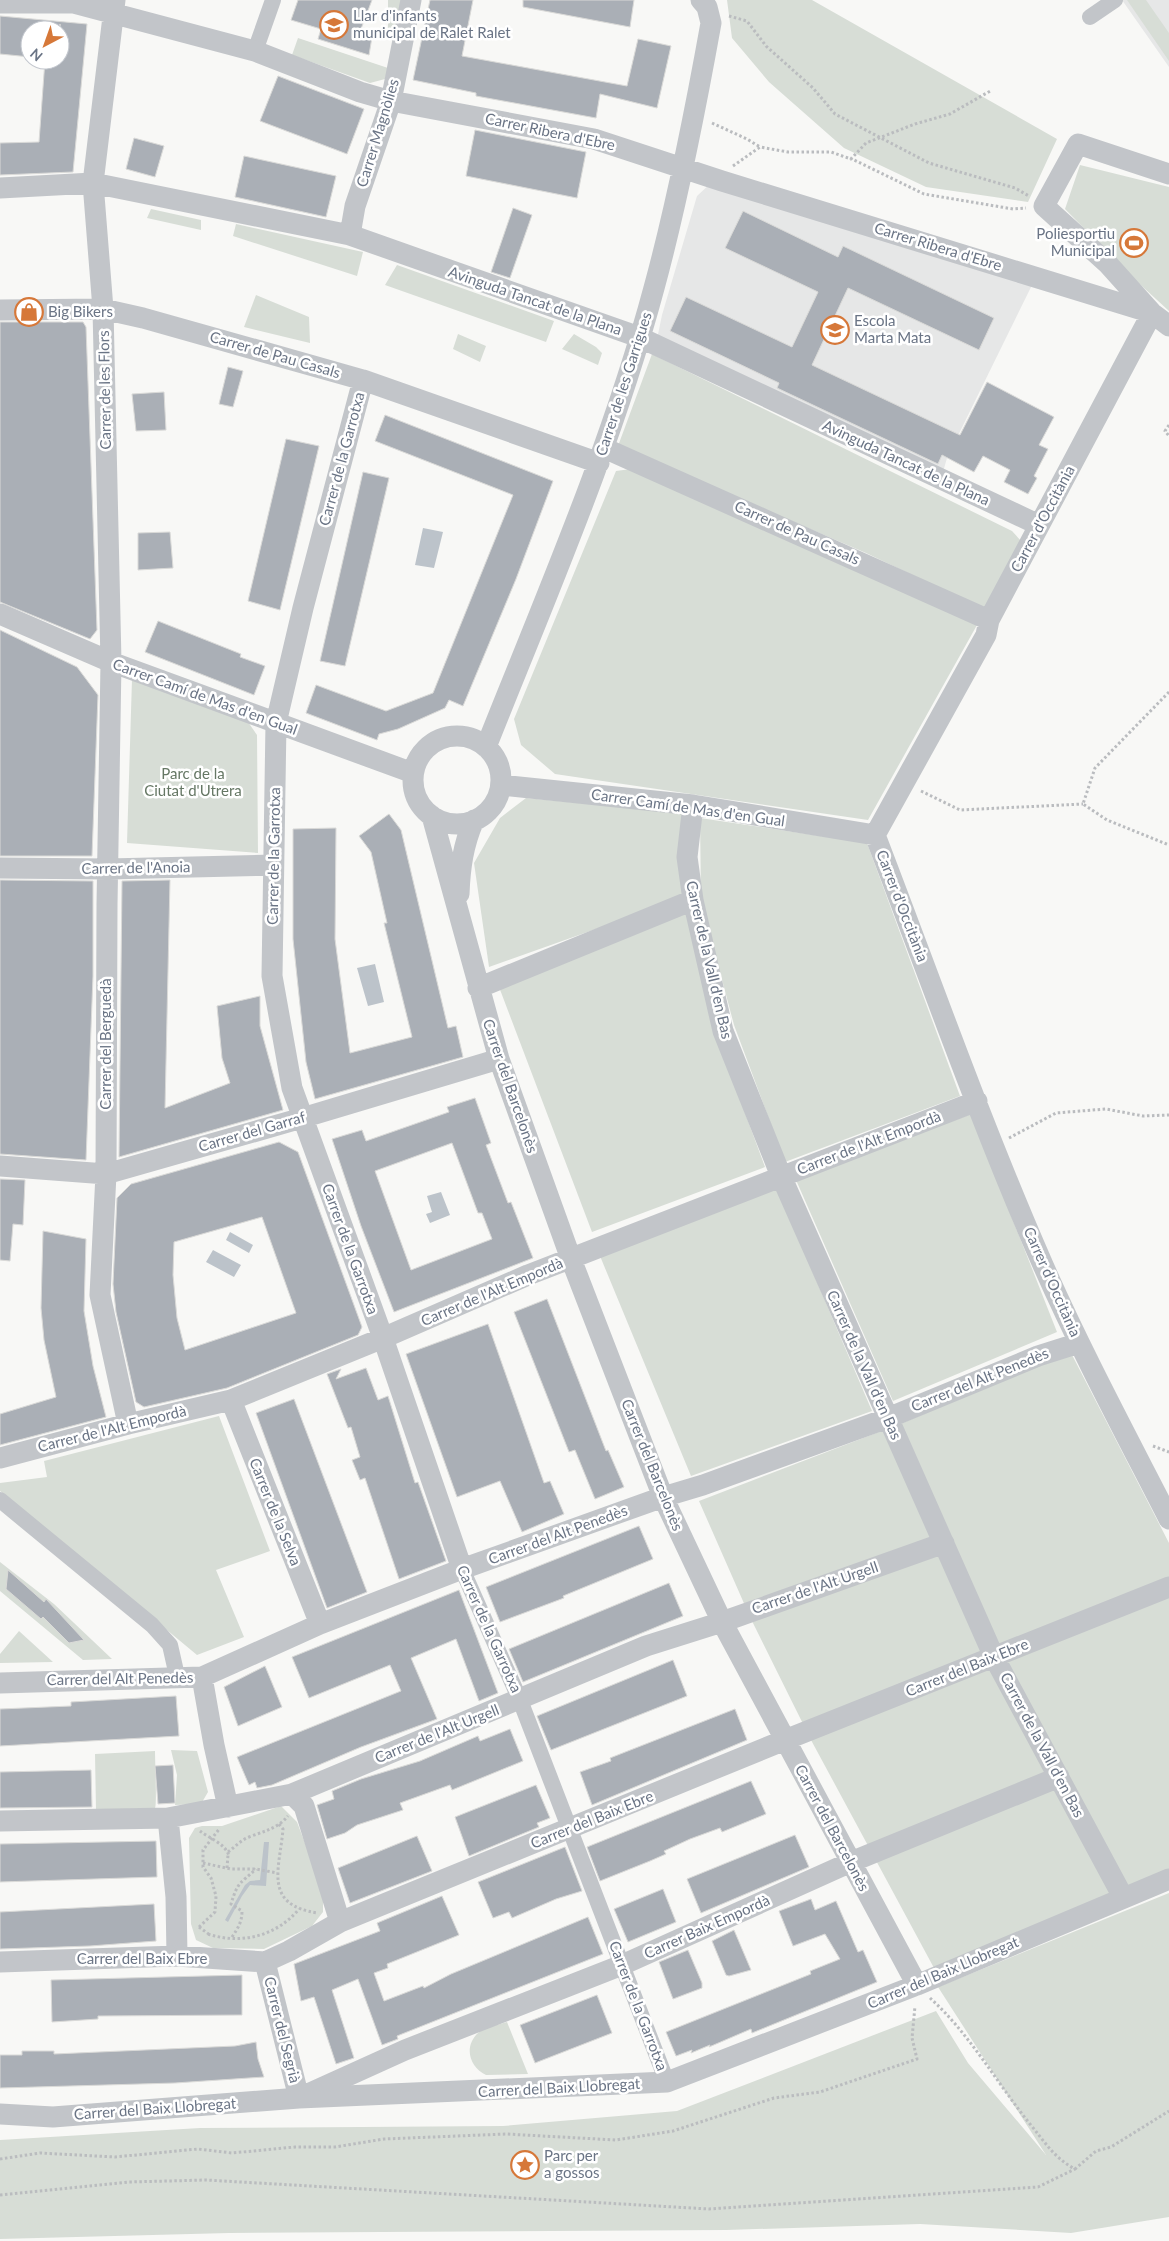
<svg xmlns="http://www.w3.org/2000/svg" width="1169" height="2241" font-family="Lato,sans-serif">
	<rect width="100%" height="100%" fill="#f8f8f6"/>
	<path fill="#e6e7e7" d="M1122,0H1169V67Z
		M712,182L1034,281L947,458L941,479L656,344L662,315L697,196Z"/>
	<path fill="#d7ddd6" d="M388,0H403L397,30L388,28Z
		M727,0H812L1057,139L1028,202L926,187L844,148L769,82L732,38Z
		M1127,0H1146L1169,33V61Z
		M298,38L388,68L385,79L370,83L292,55Z
		M1080,165L1169,187V311L1132,277L1065,209Z
		M151,209L201,220V230L147,218Z
		M236,224L363,252L357,276L233,236Z
		M397,265L554,321L546,342L385,285Z
		M256,295L309,317L310,343L244,327Z
		M458,334L486,346L480,362L453,349Z
		M574,334L596,347L602,353L598,365L562,349Z
		M652,354L1012,531L1022,542L988,611L866,553L618,446Z
		M631,469L977,625L868,820L555,774L521,745L514,719L616,471Z
		M132,679L248,722L257,735L258,853L127,843Z
		M526,798L683,813L686,897L489,967L474,863L500,818Z
		M700,818L867,843L960,1096L785,1162L734,1025L701,900Z
		M687,911L718,1040L765,1167L592,1232L499,987Z
		M971,1114L1057,1332L893,1401L796,1180Z
		M776,1186L872,1411L691,1476L600,1256Z
		M1070,1351L1169,1543V1872L934,1968L811,1740L750,1617L699,1501L905,1422Z
		M219,1416L270,1551L216,1570L244,1637L197,1655L0,1491V1483L47,1477L44,1461Z
		M0,1562L54,1604L112,1659L83,1660L0,1591Z
		M19,1631L53,1662L0,1663V1654Z
		M171,1750L197,1751L208,1792L201,1804L175,1805L177,1775Z
		M155,1751C155,1760 157,1805 155,1808L96,1810L95,1754Z
		M281,1806L297,1822L323,1891V1912L312,1926L264,1949L213,1948L196,1940L191,1924L189,1838L195,1828L202,1826H222Z
		M1169,1893V2217L1071,2233L920,2224L726,2230L229,2233L0,2239V2140L200,2128L503,2126L677,2111L936,2011L968,2063L1046,2155L938,1987Z
		M507,2022L528,2074L486,2075C470,2068 463,2047 478,2033C484,2027 498,2025 507,2022Z"/>
	<path fill="#bcc3ca" d="M423,528L443,532L434,568L415,565Z
		M375,964L384,1002L368,1006L357,968Z
		M441,1192L450,1215L430,1223L426,1214L432,1212L427,1196Z
		M230,1232L253,1245L249,1253L226,1240Z
		M213,1250L241,1265L234,1277L206,1262Z
		M264,1842H269L266,1886L250,1885L242,1896L228,1922L225,1920L245,1885L250,1881L260,1880Z"/>
	<path fill="#aaafb6" stroke="#dadad8" fill-rule="evenodd" d="M298,0H372L361,29L373,31L369,55L318,39L321,29L291,20Z
		M430,0H473L462,56L627,86L638,39L671,46L657,108L600,94L596,118L476,96V93L413,80Z
		M523,0H634L630,27L523,7Z
		M0,16L87,24L73,172L0,175V143L39,142L45,60H60V24V30H30V57L0,54Z
		M278,76L364,109L347,154L260,121Z
		M475,130L586,152L577,198L466,176Z
		M134,138L164,146L155,177L126,169Z
		M244,156L336,176L326,217L235,197Z
		M513,208L532,215L510,278L491,272Z
		M743,211L838,257L843,246L994,318L979,350L848,288L812,365L960,435L987,382L1054,417L1039,445L1048,449L1034,476L1037,478L1028,494L1004,482L1010,470L983,456L974,472L942,455L938,464L777,388L779,383L670,331L686,297L792,347L818,292L725,248Z
		M0,322H83L86,327L97,630L90,639L0,602Z
		M228,367L243,371L233,407L219,404Z
		M164,392L166,430L136,431L132,394Z
		M385,415L553,481L516,579L463,706L449,700L445,708L398,729L379,734L377,740L306,713L316,685L386,711L433,693L513,495L375,441Z
		M286,439L319,446L280,610L248,601Z
		M363,472L389,478L345,666L320,661Z
		M170,532L173,568L138,570V533Z
		M158,621L241,654L240,657L265,666L254,695L145,652Z
		M0,630L77,667L98,695L92,856H0Z
		M389,814L401,830L448,1028L456,1026L463,1057L315,1099L306,1062L293,939V829L336,828L335,939L350,1053L412,1037L384,923H387L371,852L359,836Z
		M0,880L93,881V976L86,1160L0,1154Z
		M170,880L165,1108L230,1083L222,1058L217,1006L260,996V1026L283,1110L119,1157L122,881Z
		M475,1098L491,1143L486,1145L508,1203L511,1202L533,1258L394,1312L361,1226L332,1139L362,1130L366,1141L449,1112L447,1107ZM452,1143L478,1213H482L492,1239L411,1270L375,1171Z
		M279,1142L298,1152L362,1327L358,1335L227,1388L144,1407L136,1402L116,1312L113,1284L117,1198L131,1184ZM262,1217L296,1313L185,1350L177,1318L173,1275L174,1242Z
		M0,1179L25,1180L23,1225L13,1224L10,1261L0,1260Z
		M43,1231L86,1239L84,1311L93,1366L106,1417L0,1445V1414L56,1397L44,1340L41,1308Z
		M547,1299L606,1451L608,1450L624,1487L595,1499L575,1450L569,1452L514,1312Z
		M488,1324L544,1483L550,1481L564,1514L522,1532L500,1481L457,1497L406,1354Z
		M366,1368L378,1400L388,1396L415,1483L418,1482L446,1561L399,1579L365,1478L360,1480L352,1460L360,1457L351,1427L348,1428L327,1374L341,1369L336,1379Z
		M294,1399L367,1592L327,1608L256,1413Z
		M639,1526L653,1559L563,1596L564,1598L500,1622L486,1587Z
		M8,1570L44,1602L46,1599L84,1640L69,1643L43,1617L41,1619L6,1589Z
		M669,1583L683,1616L523,1682L509,1649Z
		M459,1590L498,1693L479,1701L456,1639L411,1658L437,1719L361,1747L272,1785L257,1788L255,1782L249,1785L237,1757L401,1691L390,1665L309,1698L292,1657Z
		M673,1660L687,1696L551,1750L537,1716Z
		M265,1666L282,1707L238,1726L224,1687Z
		M176,1696L179,1736L0,1746V1709L71,1706V1702Z
		M735,1709L747,1740L592,1805L580,1772L611,1761L610,1758Z
		M510,1729L523,1761L452,1790L450,1785L400,1803L403,1810L357,1825L345,1833L327,1839L317,1805L334,1799L332,1791L361,1779L420,1761L478,1736L480,1741Z
		M173,1765L175,1803L158,1804L155,1766Z
		M91,1770L92,1807L0,1808V1772Z
		M751,1781L766,1814L722,1832L720,1828L690,1839L664,1851L666,1854L650,1861L600,1881L587,1847Z
		M536,1785L550,1818L537,1823L539,1827L469,1856L455,1817Z
		M795,1835L809,1867L701,1913L687,1879Z
		M417,1836L432,1871L350,1903L338,1868Z
		M156,1841L157,1877L0,1882V1844Z
		M565,1847L582,1891L556,1899L512,1918L509,1912L493,1918L478,1882Z
		M663,1889L676,1922L628,1942L614,1909Z
		M442,1896L459,1935L387,1964L388,1968L374,1973L384,2001L423,1986L424,1988L451,1974L588,1917L603,1954L397,2036L398,2039L382,2045L358,1979L332,1990L354,2058L336,2064L314,1997L301,2001L294,1964L380,1931L377,1923Z
		M811,1899L815,1910L836,1901L858,1952L863,1950L877,1982L752,2033L751,2029L709,2047L710,2045L691,2053L692,2050L676,2056L666,2032L811,1974L810,1971L840,1959L825,1934L793,1946L779,1911Z
		M154,1904L156,1941L90,1946L0,1949V1912Z
		M734,1930L751,1970L729,1976L726,1975L712,1941Z
		M688,1950L702,1983V1988L673,1999L659,1962Z
		M242,1975V2015L98,2016V2019L52,2022L51,1980Z
		M597,1995L612,2033L535,2063L520,2025Z
		M256,2042L258,2059L264,2077L175,2083L0,2088V2055H22V2051H54V2054L235,2046Z"/>
	<g fill="none" stroke-linecap="round" stroke-linejoin="round">
		<path stroke="#babcbf" stroke-width="3" stroke-dasharray="2.5 2.5" stroke-linecap="butt" d="M729,16L747,21L766,46L813,88L835,114L929,163L1015,188L1029,196
			M712,123L747,139L760,147
			M850,158L924,194L1013,209L1026,208
			M733,166L760,147L788,152H831L851,159L866,143L915,124L950,114L992,90
			M1169,425L1165,431L1169,436
			M1169,692L1095,768L1083,804L1107,820L1169,845
			M921,791L960,810L1083,804
			M1009,1138L1056,1113L1106,1109L1143,1116L1169,1115
			M1153,1446L1169,1452
			M279,1824L283,1829C280,1868 262,1905 318,1913
			M200,1831C209,1838 226,1844 229,1856
			M228,1852C235,1847 241,1840 249,1837C264,1831 277,1829 288,1816
			M203,1863L231,1869H256L277,1873
			M227,1868L228,1855
			M199,1927L215,1912L216,1896L211,1878L203,1867V1850L220,1828
			M199,1927L210,1935
			M208,1934C241,1945 277,1936 299,1909
			M232,1937C238,1928 242,1922 242,1911L231,1904C238,1881 240,1884 256,1869
			M930,1998C969,2033 997,2083 1030,2124C1045,2142 1054,2158 1075,2169L1096,2151L1111,2147L1169,2111
			M0,2159L40,2153L115,2157L198,2149L232,2153L295,2147H335L384,2139L506,2134L616,2140L673,2131L774,2098L820,2092L917,2059L912,2038L915,2006
			M0,2195L129,2182L206,2180L709,2209L1038,2187L1075,2169"/>
		<path stroke="#c2c5c9" stroke-width="16" d="M1090,17L1115,0
			M255,51L273,0
			M0,1500L152,1625L170,1645L177,1676
			M462,1569L520,1700L667,2082"/>
		<path stroke="#c2c5c9" stroke-width="21" d="M115,0L93,183L103,309L111,662L107,905L106,1174L100,1295L128,1424
			M0,3H74L255,51L360,92L391,101L594,139L722,181L1152,313L989,620L986,635L875,835C930,978 981,1124 1043,1265C1081,1351 1126,1435 1169,1519
			M1169,174L1078,144L1044,206L1108,264L1152,313L1169,326
			M0,188L93,183L350,235L639,337L1039,525
			M350,235L355,206L391,101L411,0
			M0,310L103,309L143,318L363,380L599,463
			M363,380L303,608L276,723L272,976L292,1088L383,1338L462,1569
			M604,448L989,620
			M0,614L111,662L413,773
			M413 780a44 44 0 1 1 88 0a44 44 0 1 1-88 0Z
			M486,747C546,596 612,445 654,288C678,200 695,112 711,23L707,7L701,0
			M501,785L693,805L875,835
			M693,805L687,857L693,900L723,1031L781,1176L994,1657L1123,1897
			M432,816L499,1059L571,1259L663,1497L722,1622L917,1985
			M0,868L108,869L273,865
			M459,894C460,868 463,845 474,820
			M478,988L693,900
			M0,1166L106,1174L302,1118L499,1059
			M231,1400L320,1624
			M0,1458L128,1424L231,1400L383,1338L528,1275L977,1101
			M202,1677L214,1745L228,1807
			M0,1683L202,1677L320,1624L462,1569L663,1497L703,1485L888,1418L1038,1356L1079,1343
			M292,1794L304,1806L340,1922
			M168,1818L176,1897L177,1956
			M0,1821L168,1818L292,1794L646,1646L722,1622L944,1543
			M0,1962L177,1956L265,1962L289,1951L340,1922L785,1740L1169,1587
			M265,1962L299,2098L405,2050L622,1965L851,1862L1059,1777
			M0,2114L53,2117L299,2098L667,2082L917,1985L1169,1879"/>
	</g>
	<defs>
		<symbol id="school-ring" viewBox="-11 -11 22 22"><circle r="9.5" fill="#fff" stroke="#d67839" stroke-width="1.5"/><path d="M0-5L7-2L0 1L-7-2ZM-4 1L0 2.5L4 1V4Q0 6-4 4Z" fill="#d67839"/></symbol>
		<symbol id="stadium-ring" viewBox="-11 -11 22 22"><circle r="9.5" fill="#fff" stroke="#d67839" stroke-width="1.5"/><path d="M0-5a6.5 5 0 1 0 0 10a6.5 5 0 1 0 0-10ZM-3.5-1.8h7v3.6h-7Z" fill="#d67839"/></symbol>
		<symbol id="shop-ring" viewBox="-11 -11 22 22"><circle r="9.5" fill="#fff" stroke="#d67839" stroke-width="1.5"/><path d="M-5-2.5h2.3a2.7 3.5 0 0 1 5.4 0H5L5.5 6h-11ZM-1.5-2.5h3a1.5 2.3 0 0 0-3 0Z" fill="#d67839"/></symbol>
		<symbol id="sight-ring" viewBox="-11 -11 22 22"><circle r="9.5" fill="#fff" stroke="#d67839" stroke-width="1.5"/><path d="M0-6L1.8-2.2L6-1.7L2.9 1.2L3.7 5.4L0 3.3L-3.7 5.4L-2.9 1.2L-6-1.7L-1.8-2.2Z" fill="#d67839"/></symbol>
	</defs>
	<g fill-rule="evenodd">
		<use href="#school-ring" x="318" y="9" width="32" height="32"/>
		<use href="#stadium-ring" x="1118" y="227" width="32" height="32"/>
		<use href="#shop-ring" x="13" y="296" width="32" height="32"/>
		<use href="#school-ring" x="819" y="314" width="32" height="32"/>
		<use href="#sight-ring" x="509" y="2149" width="32" height="32"/>
	</g>
	<g text-anchor="middle" stroke-width="5" stroke-linejoin="round" paint-order="stroke">
		<g font-size="15" fill="#6a7485" stroke="#fff" text-anchor="start">
			<text x="353" y="21">Llar d'infants<tspan x="353" dy="17">municipal de Ralet Ralet</tspan></text>
			<text x="1115" y="239" text-anchor="end">Poliesportiu<tspan x="1115" dy="17">Municipal</tspan></text>
			<text x="48" y="317">Big Bikers</text>
			<text x="854" y="326">Escola<tspan x="854" dy="17">Marta Mata</tspan></text>
			<text x="544" y="2161">Parc per<tspan x="544" dy="17">a gossos</tspan></text>
		</g>
		<g font-size="15" fill="#6a7485" stroke="#fff">
			<text transform="translate(550 132) rotate(12)" y="5">Carrer Ribera d'Ebre</text>
			<text transform="translate(378 133) rotate(-73)" y="5">Carrer Magnòlies</text>
			<text transform="translate(938 247) rotate(17)" y="5">Carrer Ribera d'Ebre</text>
			<text transform="translate(535 301) rotate(19)" y="5">Avinguda Tancat de la Plana</text>
			<text transform="translate(275 355) rotate(16)" y="5">Carrer de Pau Casals</text>
			<text transform="translate(624 384) rotate(-72)" y="5">Carrer de les Garrigues</text>
			<text transform="translate(105 390) rotate(-91)" y="5">Carrer de les Flors</text>
			<text transform="translate(342 459) rotate(-75)" y="5">Carrer de la Garrotxa</text>
			<text transform="translate(906 463) rotate(25)" y="5">Avinguda Tancat de la Plana</text>
			<text transform="translate(1043 519) rotate(-62)" y="5">Carrer d'Occitània</text>
			<text transform="translate(797 533) rotate(24)" y="5">Carrer de Pau Casals</text>
			<text transform="translate(205 697) rotate(20)" y="5">Carrer Camí de Mas d'en Gual</text>
			<text transform="translate(688 808) rotate(8)" y="5">Carrer Camí de Mas d'en Gual</text>
			<text transform="translate(274 856) rotate(-89)" y="5">Carrer de la Garrotxa</text>
			<text transform="translate(136 868) rotate(-1)" y="5">Carrer de l'Anoia</text>
			<text transform="translate(902 906) rotate(69)" y="5">Carrer d'Occitània</text>
			<text transform="translate(709 960) rotate(77)" y="5">Carrer de la Vall d'en Bas</text>
			<text transform="translate(106 1044) rotate(-90)" y="5">Carrer del Berguedà</text>
			<text transform="translate(510 1086) rotate(71)" y="5">Carrer del Barcelonès</text>
			<text transform="translate(252 1132) rotate(-16)" y="5">Carrer del Garraf</text>
			<text transform="translate(869 1143) rotate(-21)" y="5">Carrer de l'Alt Empordà</text>
			<text transform="translate(350 1249) rotate(70)" y="5">Carrer de la Garrotxa</text>
			<text transform="translate(1052 1282) rotate(66)" y="5">Carrer d'Occitània</text>
			<text transform="translate(492 1292) rotate(-23)" y="5">Carrer de l'Alt Empordà</text>
			<text transform="translate(864 1365) rotate(66)" y="5">Carrer de la Vall d'en Bas</text>
			<text transform="translate(980 1380) rotate(-22)" y="5">Carrer del Alt Penedès</text>
			<text transform="translate(112 1429) rotate(-14)" y="5">Carrer de l'Alt Empordà</text>
			<text transform="translate(652 1465) rotate(68)" y="5">Carrer del Barcelonès</text>
			<text transform="translate(275 1512) rotate(68)" y="5">Carrer de la Selva</text>
			<text transform="translate(558 1535) rotate(-20)" y="5">Carrer del Alt Penedès</text>
			<text transform="translate(815 1588) rotate(-19)" y="5">Carrer de l'Alt Urgell</text>
			<text transform="translate(489 1629) rotate(66)" y="5">Carrer de la Garrotxa</text>
			<text transform="translate(967 1668) rotate(-22)" y="5">Carrer del Baix Ebre</text>
			<text transform="translate(120 1679) rotate(-1)" y="5">Carrer del Alt Penedès</text>
			<text transform="translate(437 1734) rotate(-22)" y="5">Carrer de l'Alt Urgell</text>
			<text transform="translate(1042 1745) rotate(62)" y="5">Carrer de la Vall d'en Bas</text>
			<text transform="translate(592 1820) rotate(-22)" y="5">Carrer del Baix Ebre</text>
			<text transform="translate(832 1828) rotate(62)" y="5">Carrer del Barcelonès</text>
			<text transform="translate(707 1927) rotate(-24)" y="5">Carrer Baix Empordà</text>
			<text x="142" y="1964">Carrer del Baix Ebre</text>
			<text transform="translate(943 1973) rotate(-23)" y="5">Carrer del Baix Llobregat</text>
			<text transform="translate(638 2006) rotate(69)" y="5">Carrer de la Garrotxa</text>
			<text transform="translate(282 2030) rotate(76)" y="5">Carrer del Segrià</text>
			<text transform="translate(559 2088) rotate(-3)" y="5">Carrer del Baix Llobregat</text>
			<text transform="translate(155 2109) rotate(-4)" y="5">Carrer del Baix Llobregat</text>
		</g>
		<g font-size="15" fill="#657764" stroke="#fff">
			<text x="193" y="779">Parc de la<tspan x="193" dy="17">Ciutat d'Utrera</tspan></text>
		</g>
	</g>
	<g transform="translate(45 45) rotate(221)"><circle r="24" fill="#ffffff" stroke="#c3c7ce"/>
	<path d="M0-4L9 19L0 12L-9 19Z" fill="#d67839"/>
	<text y="-8" font-size="14" font-weight="bold" text-anchor="middle" fill="#6a7485">N</text>
	</g>
</svg>
